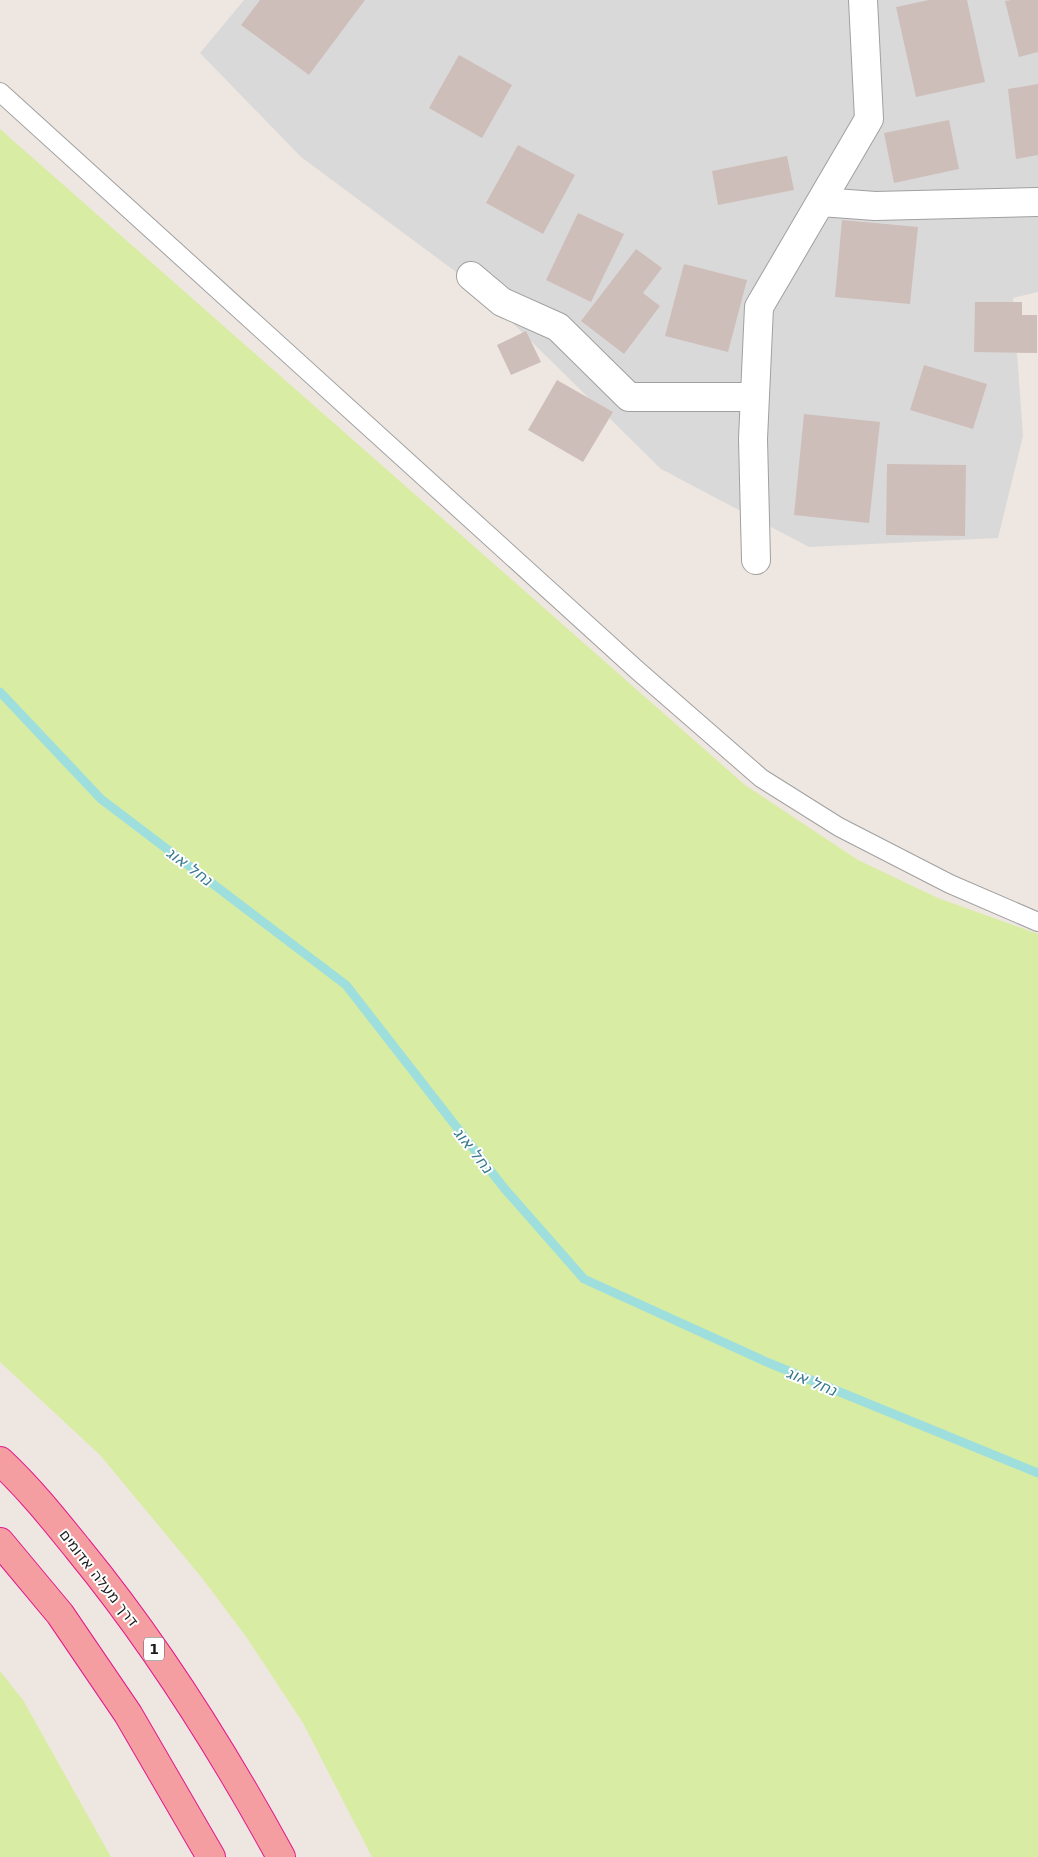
<svg xmlns="http://www.w3.org/2000/svg" width="1038" height="1857" font-family="'DejaVu Sans',Heebo,sans-serif">
	<rect width="100%" height="100%" fill="#eee7e1"/>
	<path fill="#dad9d9" d="M244,0H1038V292L1013,298L1023,436L998,538L809,547L661,469L475,286L301,157L200,53Z"/>
	<path fill="#d9eca3" d="M0,129L745,785L858,860L938,898L1038,934V1857H372L303,1723L247,1638L202,1578L100,1455L0,1362Z
		M0,1671L23,1700L111,1857H0Z"/>
	<g fill="none" stroke-linecap="round" stroke-linejoin="round">
		<path stroke="#9edfde" stroke-width="9" d="M0,692L101,799L346,985L504,1188L584,1279L769,1363L1038,1473"/>
	</g>
	<path fill="#cebeba" d="M260,0H365L309,75L241,25Z
		M929,0H967L985,82L916,97L896,7Z
		M1011,0H1038V52L1019,57L1005,1Z
		M459,55L512,85L482,138L429,108Z
		M1038,84V155L1016,159L1008,89Z
		M949,120L959,169L894,183L884,133Z
		M518,145L575,175L543,234L486,203Z
		M787,156L794,190L718,205L712,171Z
		M578,213L624,234L591,302L546,280Z
		M842,220L918,227L910,304L835,297Z
		M636,249L662,268L643,293L660,306L624,354L581,321Z
		M684,264L747,280L728,352L665,336Z
		M975,302H1022V315H1037V353L974,352Z
		M526,331L541,362L511,375L497,345Z
		M924,365L987,384L973,429L910,410Z
		M557,380L613,412L583,462L528,430Z
		M804,414L880,422L869,523L794,515Z
		M887,464L966,465L965,536L886,535Z"/>
	<g fill="none" stroke-linecap="round" stroke-linejoin="round">
		<defs>
			<path id="service" d="M0,92L637,670L761,778L839,827L950,884L1038,922"/>
			<path id="minor" d="M821,202L875,206L1038,202
				M471,276L502,302L558,327L629,397H755
				M756,560L753,439L759,307L869,119L863,0"/>
			<path id="trunk" d="M0,1461C29,1488 53,1518 78,1549C156,1644 222,1749 281,1857
				M0,1542L60,1614L128,1714L211,1857"/>
		</defs>
		<use href="#service" stroke="#a0a0a0" stroke-width="20"/>
		<use href="#minor" stroke="#a0a0a0" stroke-width="30"/>
		<use href="#trunk" stroke="#e1198d" stroke-width="30"/>
		<use href="#service" stroke="#fff" stroke-width="18"/>
		<use href="#minor" stroke="#fff" stroke-width="28"/>
		<use href="#trunk" stroke="#f59ea2" stroke-width="28"/>
	</g>
	<g text-anchor="middle" stroke-width="4" stroke-linejoin="round" paint-order="stroke">
		<rect fill="#fff" stroke="#606060" stroke-width="1" x="144" y="1637.5" width="20" height="23" rx="4"/>
		<g font-size="14" font-weight="bold" fill="#1c1c1c">
			<text x="154" y="1654">1</text>
		</g>
		<g font-size="15" fill="#1c1c1c" stroke="#fff">
			<text transform="translate(99 1578) rotate(52)" y="5">דרך מעלה אדומים</text>
		</g>
		<g font-size="16" font-style="italic" fill="#3a7a90" stroke="#fff">
			<text transform="translate(190 866) rotate(37)" y="6">נחל אוג</text>
			<text transform="translate(474 1150) rotate(52)" y="6">נחל אוג</text>
			<text transform="translate(812 1381) rotate(22)" y="6">נחל אוג</text>
		</g>
	</g>
</svg>
